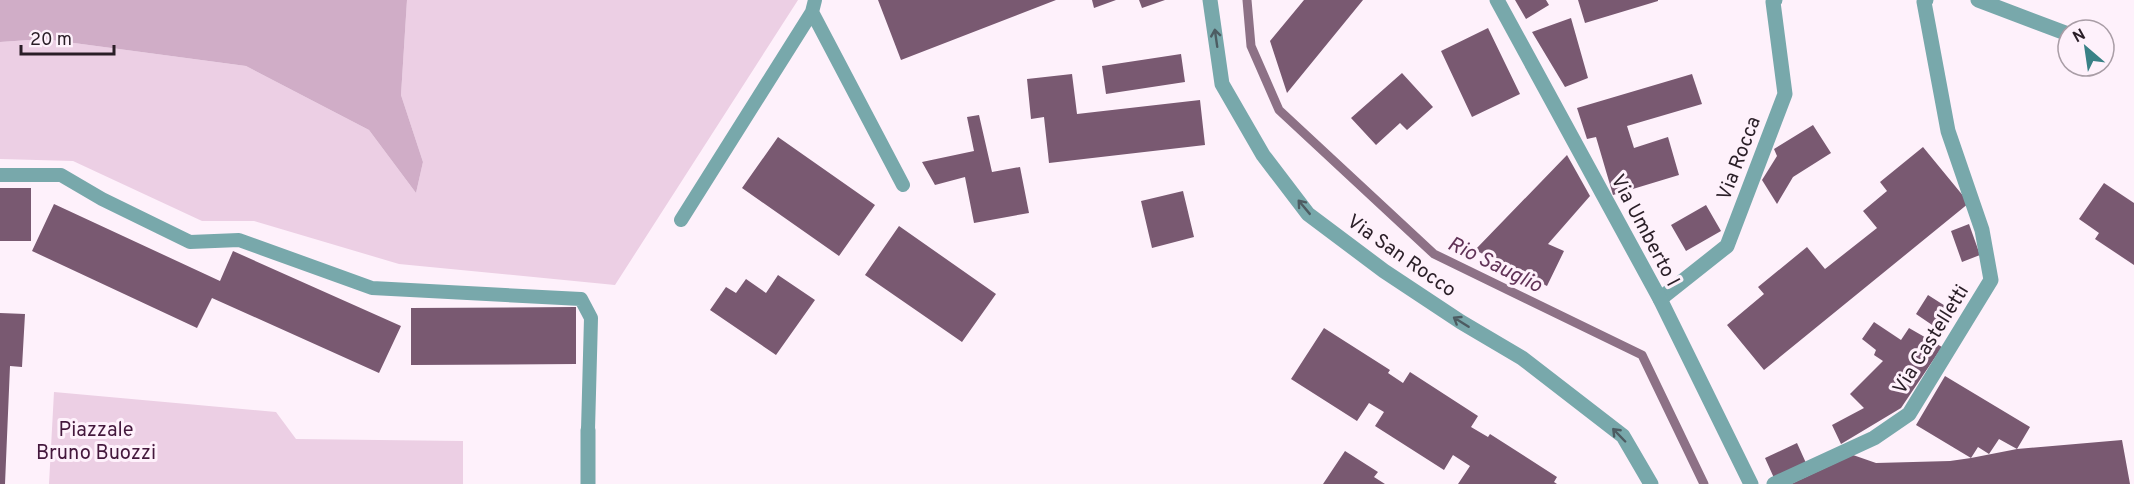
<svg xmlns="http://www.w3.org/2000/svg" width="2134" height="484" font-family="Overpass,sans-serif">
	<rect width="100%" height="100%" fill="#fef1fb"/>
	<path fill="#eccfe4" d="M407,0H798L615,285L399,264L254,221H202L73,161L0,159V42L44,39L246,66L369,130L416,193L423,162L401,95Z
		M54,392L276,412L296,439L463,441V484H49Z"/>
	<path fill="#d0adc7" d="M0,0H407L401,95L423,162L416,193L369,130L246,66L44,39L0,42Z"/>
	<g fill="none" stroke-linecap="round" stroke-linejoin="round">
		<path stroke="#8d7186" stroke-width="9" d="M1247,0L1251,46L1279,110L1434,254L1642,355L1704,484"/>
	</g>
	<path fill="#795971" d="M878,0H1056L901,60Z
		M1092,0H1116L1094,8Z
		M1139,0H1165L1142,8Z
		M1304,0H1363L1287,93L1270,41Z
		M1515,0H1546L1549,5L1526,19Z
		M1578,0H1658V1L1585,23Z
		M1571,18L1588,78L1565,87L1532,32Z
		M1488,28L1520,94L1472,117L1441,51Z
		M1181,54L1185,82L1106,94L1102,66Z
		M1402,73L1433,107L1407,130L1400,123L1376,145L1351,118Z
		M1072,74L1077,114L1200,100L1205,145L1049,163L1044,117L1031,119L1027,79Z
		M1692,74L1702,104L1627,126L1634,148L1668,137L1679,175L1613,195L1596,137L1587,139L1577,108Z
		M979,115L992,172L1020,167L1029,213L974,223L965,177L935,185L922,162L974,151L967,117Z
		M1813,125L1831,153L1793,177L1777,204L1762,180L1777,156L1774,149Z
		M778,137L875,205L839,256L742,188Z
		M1923,147L1969,203L1764,370L1727,325L1764,294L1758,287L1807,247L1825,269L1877,228L1863,211L1887,191L1880,182Z
		M1567,155L1590,196L1548,244L1564,251L1547,286L1475,250Z
		M2104,183L2134,203V265L2095,239L2099,233L2079,219Z
		M0,188H31V241H0Z
		M1183,191L1194,237L1152,248L1141,201Z
		M54,204L220,281L233,251L401,326L379,373L212,298L197,328L32,251Z
		M1706,205L1721,231L1686,251L1671,225Z
		M1969,224L1980,255L1962,262L1951,231Z
		M899,226L996,294L962,342L865,275Z
		M778,275L815,300L776,355L710,310L726,287L736,293L746,279L766,293Z
		M1928,295L1950,309L1938,329L1916,314Z
		M576,307V364L411,365V308Z
		M0,313L25,314L22,367L10,366L5,484H0Z
		M1874,322L1901,340L1909,328L1942,347L1901,408L1841,444L1832,425L1864,408L1850,394L1883,361L1874,355L1876,350L1862,339Z
		M1324,328L1390,370L1388,373L1403,383L1410,372L1478,416L1471,427L1488,437L1490,434L1557,477L1554,482L1557,484H1458L1470,466L1453,455L1444,470L1375,426L1384,412L1369,403L1357,421L1291,379Z
		M1945,376L2030,427L2017,449L1999,439L1989,454L1978,447L1971,458L2017,449L2122,440L2130,484H1791L1853,455L1876,463L1950,461L1971,458L1916,425Z
		M1797,443L1806,463L1774,478L1765,458Z
		M1345,451L1378,472L1374,477L1385,484H1323Z"/>
	<g fill="none" stroke-linecap="round" stroke-linejoin="round">
		<path stroke="#78a8ab" stroke-width="14" d="M812,12L903,185
			M0,175H61L102,199L190,242L239,240L372,288L581,299L591,318L588,430
			M681,220L812,12L815,0"/>
		<path stroke="#78a8ab" stroke-width="15" d="M1210,0L1222,84L1263,155L1308,214L1384,271L1461,322L1522,358L1623,436L1651,484
			M1978,0L2068,34
			M2104,47L2106,48
			M1660,299L1727,246L1785,94L1773,2L1775,0
			M588,484V430
			M1774,484L1874,438L1909,414L1991,280L1982,230L1948,131L1924,2L1926,0"/>
		<path stroke="#78a8ab" stroke-width="15" d="M1497,0L1660,299L1751,484"/>
	</g>
	<defs><path id="oneway-shaft" d="M-6 0H5M1.5-3L5.5 0L1.5 3" fill="none" stroke-width="1.6" stroke-linecap="round" stroke-linejoin="round" transform="scale(1.5)"/></defs>
	<g stroke="#4d5c62">
		<use href="#oneway-shaft" transform="translate(1216 38) rotate(-98)"/>
		<use href="#oneway-shaft" transform="translate(1304 207) rotate(-130)"/>
		<use href="#oneway-shaft" transform="translate(1461 322) rotate(-148)"/>
		<use href="#oneway-shaft" transform="translate(1619 435) rotate(-134)"/>
	</g>
	<g text-anchor="middle" stroke-width="6" stroke-linejoin="round" paint-order="stroke">
		<g font-size="20" fill="#2a1e27" stroke="#fef1fb">
			<text transform="translate(1738 158) rotate(-69)" y="7">Via Rocca</text>
			<text transform="translate(1646 230) rotate(62)" y="7">Via Umberto I</text>
			<text transform="translate(1402 255) rotate(35)" y="7">Via San Rocco</text>
			<text transform="translate(1930 339) rotate(-58)" y="7">Via Castelletti</text>
		</g>
		<g font-size="20" fill="#44183c" stroke="#fef1fb">
			<text x="96" y="436">Piazzale<tspan x="96" dy="23">Bruno Buozzi</tspan></text>
		</g>
		<g font-size="21" font-style="italic" fill="#613357" stroke="#fef1fb">
			<text transform="translate(1495 264) rotate(26)" y="7">Rio Sauglio</text>
		</g>
	</g>
	<g transform="translate(2086 48) rotate(331)"><circle r="28" fill="#fef1fb" stroke="#a99da6" stroke-width="1.5"/>
	<path d="M0-4.5L10 22L0 15L-10 22Z" fill="#398186"/>
	<text y="-9" font-size="16" font-weight="bold" text-anchor="middle" fill="#2a1e27">N</text>
	</g>
	<path d="M21 45v9h93v-9" fill="none" stroke="#2a1e27" stroke-width="3"/>
	<text x="30" y="45" font-size="18" fill="#2a1e27" stroke="#fef1fb" stroke-width="4.5" paint-order="stroke">20 m</text>
</svg>
